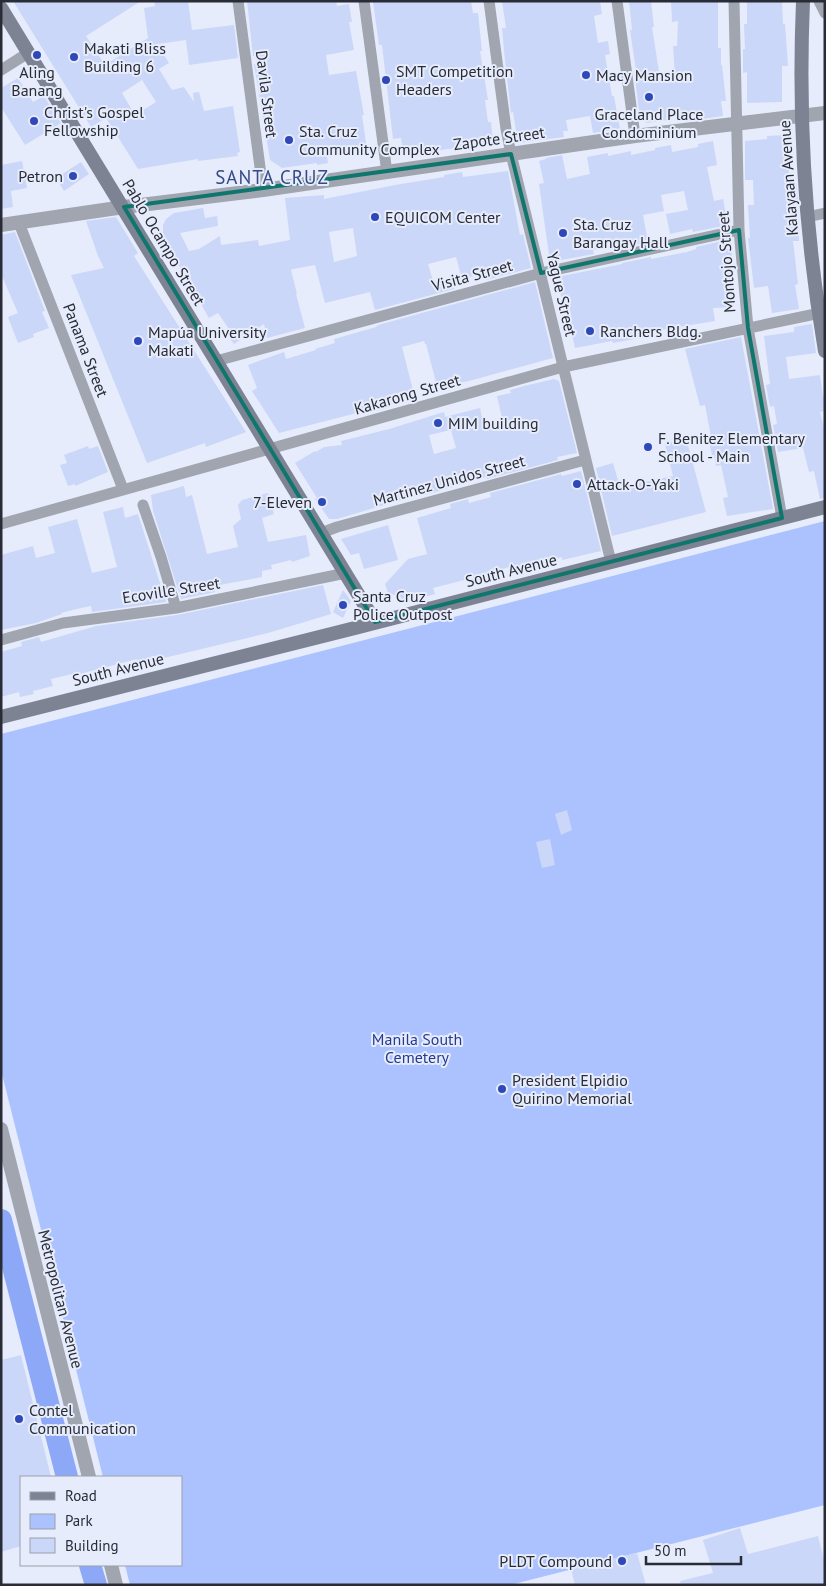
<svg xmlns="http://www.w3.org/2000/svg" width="826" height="1586" font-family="'PT Sans',sans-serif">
	<rect width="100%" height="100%" fill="#e6ecfb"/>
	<path fill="#abc2ff" d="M825,521V1505L510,1585H130L125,1565H181V1477H103L1,1070V734Z"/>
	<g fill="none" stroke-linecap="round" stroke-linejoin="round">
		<path stroke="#8ca8f7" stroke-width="22" d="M1,1220L67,1477
			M90,1565L96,1585"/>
	</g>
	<path fill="#cad7f8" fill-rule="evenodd" d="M13,1H141L86,36L105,65L148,38L144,8L155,6L154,1H188L192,30L234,25L238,58L189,65L186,40L157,44L169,63L159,69L172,90L184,87L194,102L193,93L199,92L204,111L233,106L240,152L237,153L238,156L198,161V159L138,169L106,118L91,127ZM142,80L156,102L135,115L122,93Z
		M247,1H336L337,6L349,4L352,22H349L354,50L326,55L329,75L356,71L364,115H362L367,150L327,156L328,163L317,165V163L282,168L270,160L254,64H257L255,56H253Z
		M379,1H471L473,13H478L482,51H480L488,100H485L488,122H491L493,143L403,155L401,138L393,139L382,45H379L373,2Z
		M502,1H600L602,14L594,16L598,43L608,41L610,54L605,55L612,96H614L620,129L593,133L590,116L566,120L568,131H563L564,137L518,143L513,112L511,113L504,51L502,28H506Z
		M629,1H651L654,27H652L660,78L675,76L673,46H677L678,21L672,22L671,1H718V48H721V65H722L726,101H721L723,116L695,120L694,115L666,118L667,120L647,123L640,119L635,77H637L630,30H632Z
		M747,1H782L783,24H785L788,66H782V102L747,103V72L743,73V49H745L744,24H747Z
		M18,78L33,102L44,96L61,123L25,145L1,107V88Z
		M786,135L790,183L796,182L798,202L799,241H793L798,284L795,285L799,309L772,313L768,286L754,288L748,238H750L748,205H754L753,180H745V141L767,139V136Z
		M713,141L717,165L707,167L714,201L723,199L728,225L693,232L692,229L670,234L666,214L688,210L684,191L661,195L664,211L643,215L648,242L619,248L618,245L593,250L594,254L550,262L539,184L544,183L539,161L546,159V158L562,155L567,179L590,174L587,157L608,153V156L631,151V155L655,150V148L671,145L672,152L698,147V144Z
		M22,161L27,188L11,191L13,207L1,209V165Z
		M81,162L89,174L64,191L56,178Z
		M508,171L520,235L523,234L531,268L486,280L484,273L462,279L456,257L428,264L434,284L452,279L454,289L375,310L370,292L325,303L315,265L293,269L291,270L297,294H296L305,328L267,338L264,324L234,344L225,332L229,329L218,313L209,318L163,238V225L166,219L174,213L203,208L205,218L217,216L218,226L180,233L189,251L199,249L220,236L221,245L258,240L259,246L290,240L285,198L324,195V199L395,185L444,177V175L462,172L463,177ZM353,228L357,256L334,262L329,232Z
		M116,217L138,253L134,256L246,432L206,447L205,443L147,463L71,275L104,268L98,256L86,221Z
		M15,232L45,311L42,312L49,328L33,334L34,337L18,343L8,317L18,313L1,274V235Z
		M731,239L734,307L713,308L715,321L654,331L633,335L634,339L613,343L612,341L575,348L569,321L572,320L567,296L561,297L557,277L622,264V263L651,257V259L687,252L696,249V247Z
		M535,282L553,358L469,381L459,383L458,380L437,386L426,344H425L424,341L402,347L415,398L279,433L252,391L257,388L248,365L284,352L286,359L316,350L315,349L335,343L334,339L376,327L378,325Z
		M812,324L816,353L786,357L789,379L820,375L823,397H825V411L820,412L825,431V498L820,499L814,471L809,472L803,448L778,452L773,425L777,424L774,406L770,407L766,385L770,384L764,336L794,332V327Z
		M741,337L773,509L727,516L723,498L728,497L721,465L716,466L714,455H712L708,437H711L705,405L700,406L685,349Z
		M554,379L559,381L577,453L557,457L558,460L487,479L486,477L425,495V493L337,519H329L315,499L317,498L295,463L315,451L316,452L324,447L342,445L341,441L389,429L444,412L445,417L480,408L483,423L502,418L497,396L511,393L510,390L524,386ZM451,430L456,448L434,454L429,435Z
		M686,438L706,512L612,536L596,468L613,463L620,487L673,476L665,444Z
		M88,446L89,449L98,446L108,472L75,486V484L68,486L60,465L67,463L64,455Z
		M581,471L601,551L562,560V557L541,562L542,566L518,572L516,565L476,577L433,588L435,594L403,603L401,597L388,593L385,584L408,559L427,554L417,518L451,508L450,504L468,499L469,503L491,497L490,493L561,474L562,476Z
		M184,486L186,497L192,495L207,554L238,547L233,526L241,519L238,505L242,500L268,493L274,514L262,518L268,542L306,535L310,556L292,562L291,560L271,565L272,569L262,571V577L214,586L215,592L181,599L153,511L151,495Z
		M123,507L125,518L138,514L166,602L92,612L91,606L81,608L61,613L62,614L36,623L1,630V555L33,546L36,558L55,553L48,527L77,519L92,573L117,567L103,512Z
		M388,525L398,560L364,569L359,553L351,555L341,539Z
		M323,585L331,614L268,633L168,657L138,663L137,659L72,676V674L51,679L53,686L33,691L34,694L20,697L19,692L1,697V652L22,646L21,642L39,637L41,642L96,626L177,615Z
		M343,590L351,601L343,618L333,612Z
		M567,810L572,830L561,835L555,814Z
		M550,839L555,865L542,868L536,842Z
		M21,1355L51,1477H21V1546L1,1552V1360Z
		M740,1528L748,1554L818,1536L825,1564V1585H681L680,1581L713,1573L703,1540Z
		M637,1553L646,1585H575L571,1569Z"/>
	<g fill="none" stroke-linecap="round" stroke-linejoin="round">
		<path stroke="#a1a5b0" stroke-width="11" d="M238,1L263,190
			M364,1L387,173
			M489,1L506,129L511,154L611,562
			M617,1L635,136
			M734,1L739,230L748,328L782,518
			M819,1L825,13
			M1,70L28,53
			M807,217L825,213
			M19,223L123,489
			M216,361L541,273L739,230
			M143,505L161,557L176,608
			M1,524L563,367L825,312
			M321,533L337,527L585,460
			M1,640L63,623L176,608L346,573"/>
		<path stroke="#a1a5b0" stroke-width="14" d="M1,225L124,207L263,190L635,136L825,113
			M1,1129L89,1477
			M111,1565L116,1585"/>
		<path stroke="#7d8393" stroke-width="14" d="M803,1C798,118 805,235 825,351
			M1,8L375,622
			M1,717L355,628L825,507"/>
	</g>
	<path fill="none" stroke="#0f766e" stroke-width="4" stroke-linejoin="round" d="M511,154L541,273L739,230L748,328L782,518L375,622L124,207Z"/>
	<g fill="#2e48b9" stroke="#e6ecfb" stroke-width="2">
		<circle cx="37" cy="55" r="5"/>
		<circle cx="74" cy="57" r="5"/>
		<circle cx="586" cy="75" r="5"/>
		<circle cx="386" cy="80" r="5"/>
		<circle cx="649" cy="97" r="5"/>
		<circle cx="34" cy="121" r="5"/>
		<circle cx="289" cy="140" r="5"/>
		<circle cx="73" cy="176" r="5"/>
		<circle cx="375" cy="217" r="5"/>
		<circle cx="563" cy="233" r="5"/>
		<circle cx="590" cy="331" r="5"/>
		<circle cx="138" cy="341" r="5"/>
		<circle cx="438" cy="423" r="5"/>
		<circle cx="648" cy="447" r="5"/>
		<circle cx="577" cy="484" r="5"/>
		<circle cx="322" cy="502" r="5"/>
		<circle cx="343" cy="605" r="5"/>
		<circle cx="502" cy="1089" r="5"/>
		<circle cx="19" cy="1419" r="5"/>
		<circle cx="622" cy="1561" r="5"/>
	</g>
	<g text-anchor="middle" stroke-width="4" stroke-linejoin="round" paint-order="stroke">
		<g font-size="16" fill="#292c36" stroke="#e6ecfb" text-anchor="start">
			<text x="84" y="54">Makati Bliss<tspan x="84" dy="18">Building 6</tspan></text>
			<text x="396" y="77">SMT Competition<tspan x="396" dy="18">Headers</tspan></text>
			<text x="37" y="78" text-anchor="middle">Aling<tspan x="37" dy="18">Banang</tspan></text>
			<text x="596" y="81">Macy Mansion</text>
			<text x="44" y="118">Christ's Gospel<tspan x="44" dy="18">Fellowship</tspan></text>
			<text x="649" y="120" text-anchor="middle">Graceland Place<tspan x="649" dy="18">Condominium</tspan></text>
			<text x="299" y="137">Sta. Cruz<tspan x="299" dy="18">Community Complex</tspan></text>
			<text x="63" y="182" text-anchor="end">Petron</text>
			<text x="385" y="223">EQUICOM Center</text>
			<text x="573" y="230">Sta. Cruz<tspan x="573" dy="18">Barangay Hall</tspan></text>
			<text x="600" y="337">Ranchers Bldg.</text>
			<text x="148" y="338">Mapúa University<tspan x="148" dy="18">Makati</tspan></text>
			<text x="448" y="429">MIM building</text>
			<text x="658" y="444">F. Benitez Elementary<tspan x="658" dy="18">School - Main</tspan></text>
			<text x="587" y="490">Attack-O-Yaki</text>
			<text x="312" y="508" text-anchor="end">7-Eleven</text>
			<text x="353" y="602">Santa Cruz<tspan x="353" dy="18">Police Outpost</tspan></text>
			<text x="512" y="1086">President Elpidio<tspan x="512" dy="18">Quirino Memorial</tspan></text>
			<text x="29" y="1416">Contel<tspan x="29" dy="18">Communication</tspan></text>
			<text x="612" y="1567" text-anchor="end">PLDT Compound</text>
		</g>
		<g font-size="16" fill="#292c36" stroke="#e6ecfb">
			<text transform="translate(267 94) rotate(83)" y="6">Davila Street</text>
			<text transform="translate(499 138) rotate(-8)" y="6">Zapote Street</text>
			<text transform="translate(788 178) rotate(-94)" y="6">Kalayaan Avenue</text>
			<text transform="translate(164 242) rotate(59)" y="6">Pablo Ocampo Street</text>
			<text transform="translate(726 262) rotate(-94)" y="6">Montojo Street</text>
			<text transform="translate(472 275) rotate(-15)" y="6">Visita Street</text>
			<text transform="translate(562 294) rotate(77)" y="6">Yague Street</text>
			<text transform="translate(86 350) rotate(69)" y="6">Panama Street</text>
			<text transform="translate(407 394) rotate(-16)" y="6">Kakarong Street</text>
			<text transform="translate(449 480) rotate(-15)" y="6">Martinez Unidos Street</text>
			<text transform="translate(511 570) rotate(-14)" y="6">South Avenue</text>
			<text transform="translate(171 590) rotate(-9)" y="6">Ecoville Street</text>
			<text transform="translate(118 669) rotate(-14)" y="6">South Avenue</text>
			<text transform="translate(61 1299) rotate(76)" y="6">Metropolitan Avenue</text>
		</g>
		<g font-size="16" fill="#253b93" stroke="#e6ecfb">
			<text x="417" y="1045">Manila South<tspan x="417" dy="18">Cemetery</tspan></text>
		</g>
		<g font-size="19" letter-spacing="1" fill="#364983" stroke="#e6ecfb">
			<text x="272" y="184">SANTA CRUZ</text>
		</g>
	</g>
	<rect width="826" height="1586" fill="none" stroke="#292c36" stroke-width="5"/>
	<rect x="20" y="1476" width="162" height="90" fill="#e6ecfb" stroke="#9a9fac"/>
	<rect x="30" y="1492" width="25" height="8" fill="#7d8393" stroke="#9a9fac"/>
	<text x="65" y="1501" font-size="15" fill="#292c36">Road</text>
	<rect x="30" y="1514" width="25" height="15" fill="#abc2ff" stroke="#9a9fac"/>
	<text x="65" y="1526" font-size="15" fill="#292c36">Park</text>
	<rect x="30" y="1538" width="25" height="15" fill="#cad7f8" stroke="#9a9fac"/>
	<text x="65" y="1551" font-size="15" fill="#292c36">Building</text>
	<path d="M646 1556v8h95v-8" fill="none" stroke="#292c36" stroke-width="2.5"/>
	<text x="654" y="1556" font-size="15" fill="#292c36" stroke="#e6ecfb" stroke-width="4" paint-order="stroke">50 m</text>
</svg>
